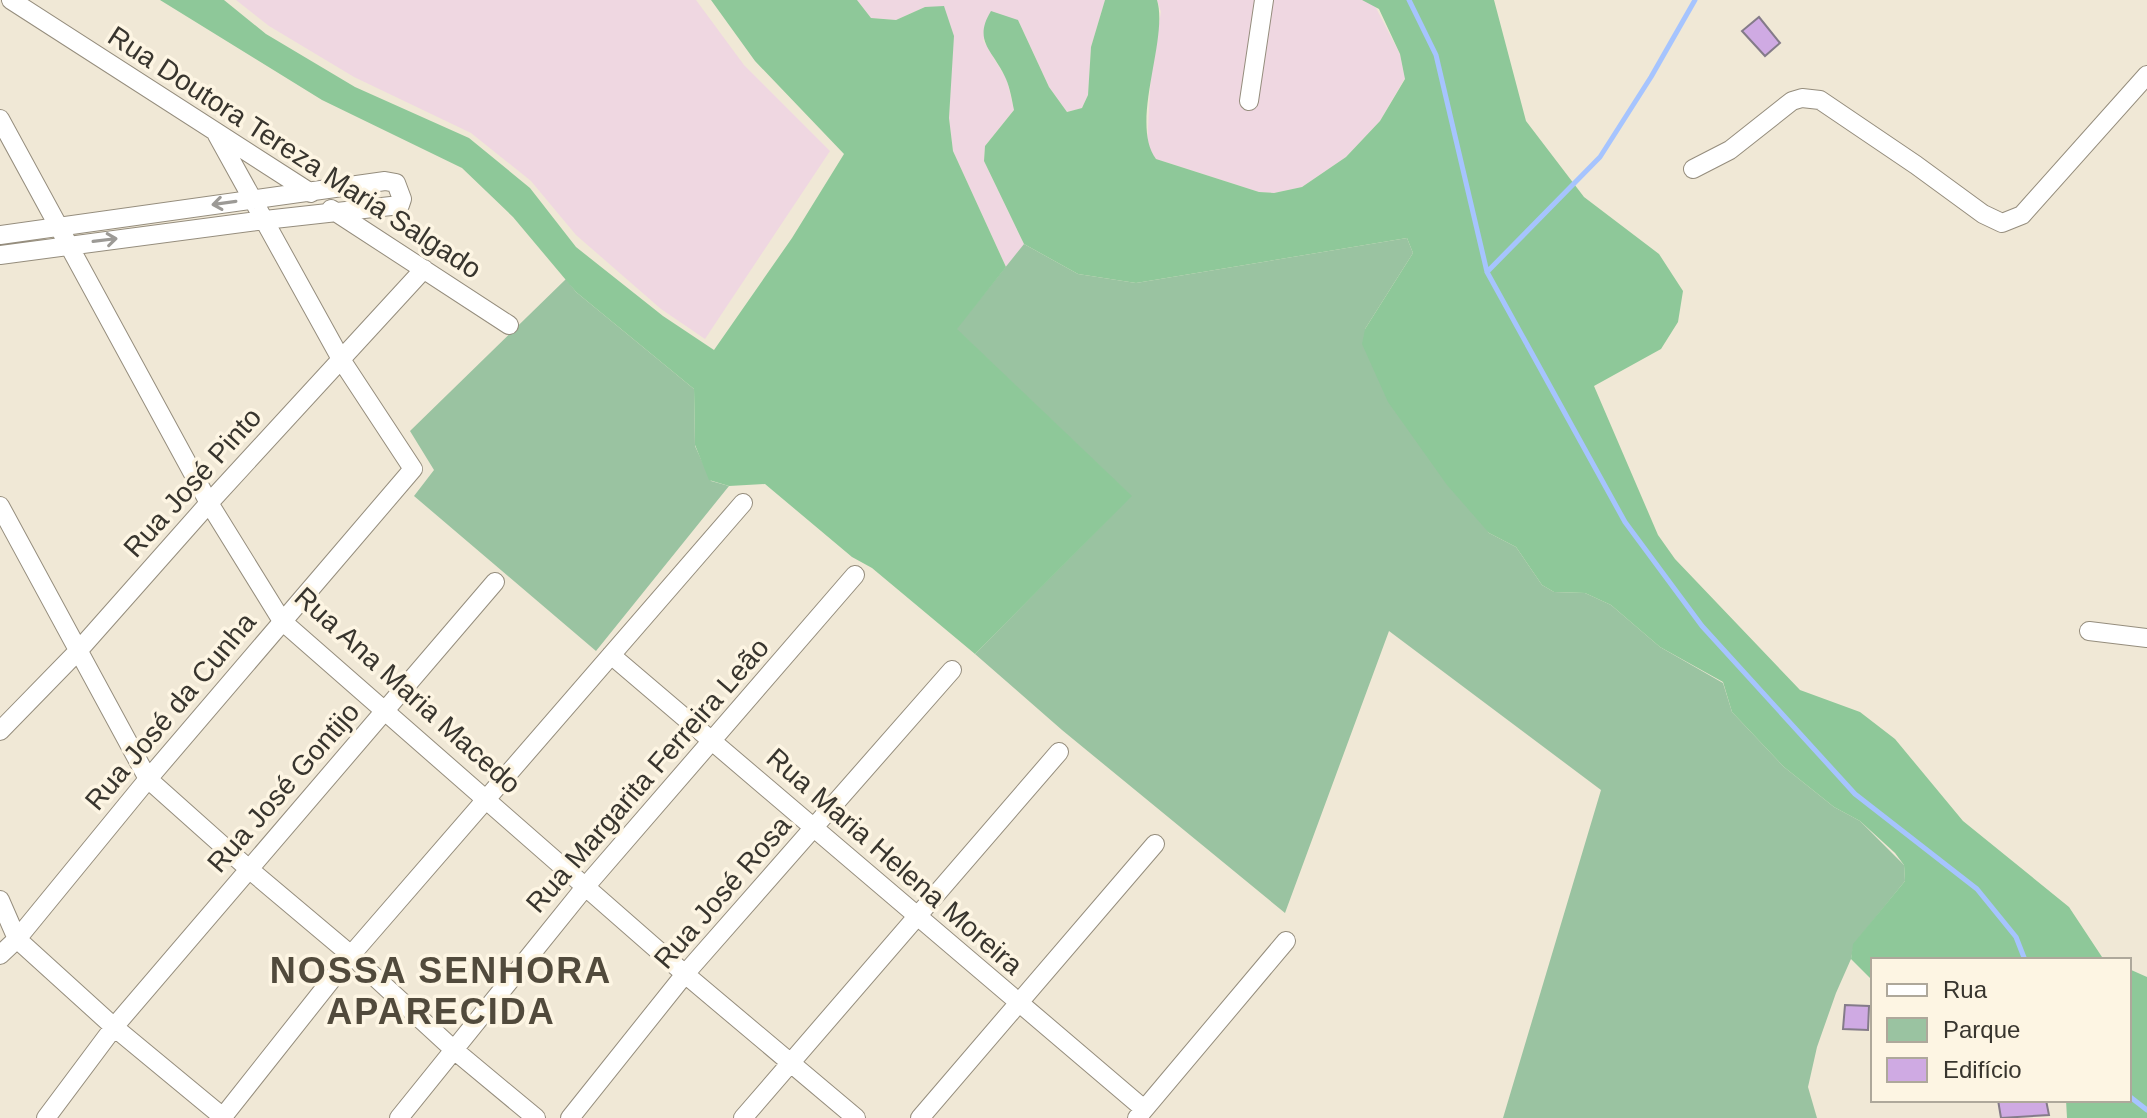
<svg xmlns="http://www.w3.org/2000/svg" width="2147" height="1118" font-family="Arial,sans-serif">
	<rect width="100%" height="100%" fill="#f0e8d6"/>
	<path fill="#efd7e1" d="M236,0H696L744,65L830,151L705,339L661,309L576,235L531,181L471,133L354,77L269,26Z
		M857,0H1105L1091,47L1088,95L1082,108L1067,112L1049,87L1018,20L983,40L1007,80L1014,110L985,146L984,161L1024,244L1006,267L953,151L949,118L951,77L925,7L896,20L871,18Z
		M1157,0H1363L1375,6L1400,54L1405,78L1380,121L1346,157L1302,187L1274,193L1259,192L1156,159L1147,147L1151,72L1161,12Z"/>
	<path fill="#9ac3a1" d="M1407,238L1413,253L1365,329L1489,533L1516,547L1542,585L1554,592L1585,593L1611,605L1660,647L1723,683L1732,712L1784,767L1834,807L1860,821L1904,865L1905,881L1854,944L1851,959L1836,993L1817,1047L1808,1087L1817,1118H1503L1601,790L1389,631L1285,913L1062,730L975,654L1131,496L956,329L1024,244L1078,274L1136,283Z
		M566,279L576,292L694,389L695,446L711,481L729,486L596,651L414,496L434,470L410,431Z"/>
	<path fill="#8ec899" d="M160,0H224L266,34L355,87L469,138L530,188L576,247L663,316L714,350L792,238L844,154L755,61L711,0H857L871,18L896,20L925,7L944,6L954,36L949,118L953,151L1006,267L957,329L1132,496L975,654L872,568L852,557L765,484L729,486L709,480L695,445L694,389L576,292L513,217L462,168L322,100Z
		M1105,0H1157C1169,39 1129,123 1156,159L1259,192L1274,193L1302,187L1346,157L1380,121L1405,79L1400,54L1379,9L1362,0H1494L1526,121L1584,197L1659,254L1683,291L1678,322L1661,349L1594,386L1658,535L1675,559L1800,690L1860,712L1895,739L1963,821L2069,907L2102,957L2108,960H1873V981L1851,959L1853,944L1905,881L1904,865L1895,853L1860,821L1834,807L1784,767L1732,712L1723,682L1660,647L1611,605L1585,593L1554,592L1542,585L1516,547L1489,533L1447,485L1388,402L1362,344L1365,329L1413,253L1407,238L1136,283L1078,274L1024,244L984,161L985,146L1014,110C1012,100 1010,88 1006,79C994,51 972,42 991,11L1018,20L1049,87L1067,112L1082,108L1088,95L1091,47Z
		M2129,969L2147,977V1118H2067L2066,1100H2129Z"/>
	<g fill="none" stroke-linecap="round" stroke-linejoin="round">
		<path stroke="#a6c4fe" stroke-width="5" d="M1409,0L1436,55L1487,272L1625,522L1702,626L1855,794L1977,889L2016,937L2025,960
			M1487,272L1600,157L1651,77L1695,0
			M2129,1096L2147,1110"/>
	</g>
	<path fill="#cfaae3" stroke="#847b89" stroke-width="2" d="M1759,17L1780,43L1765,56L1742,31Z
		M1845,1005L1869,1006L1868,1030L1843,1029Z
		M1998,1100H2046L2049,1115L2001,1118Z"/>
	<g fill="none" stroke-linecap="round" stroke-linejoin="round">
		<defs>
			<path id="minor" d="M11,0L311,193
				M1249,101L1264,0
				M0,119L209,503L282,621L685,974L856,1118
				M1693,169L1730,150L1792,101L1802,98L1820,100L1916,165L1983,214L2002,223L2022,215L2147,75
				M331,209L509,325
				M0,235L385,181L396,183L402,199L400,205L265,220L0,255
				M0,506L148,779L250,870L351,955L453,1049L536,1118
				M2089,631L2147,638
				M611,655L1144,1109
				M0,731L78,651L209,503L424,269
				M0,900L17,939L114,1027L224,1118
				M0,955L17,939L148,779L413,469L342,361L217,135
				M46,1118L114,1027L495,582
				M222,1118L351,955L743,503
				M399,1118L586,886L855,575
				M570,1118L685,974L952,670
				M743,1118L1059,752
				M920,1118L1155,844
				M1137,1118L1286,941"/>
		</defs>
		<use href="#minor" stroke="#958d7d" stroke-width="20"/>
		<use href="#minor" stroke="#fff" stroke-width="18"/>
	</g>
	<defs><path id="oneway-shaft" d="M-6 0H5M1.5-3L5.5 0L1.5 3" fill="none" stroke-width="1.6" stroke-linecap="round" stroke-linejoin="round" transform="scale(2)"/></defs>
	<g stroke="#9c9a96">
		<use href="#oneway-shaft" transform="translate(224 203) rotate(172)"/>
		<use href="#oneway-shaft" transform="translate(105 240) rotate(-7)"/>
	</g>
	<g text-anchor="middle" stroke-width="7" stroke-linejoin="round" paint-order="stroke">
		<g font-size="28" fill="#38352e" stroke="#fdf5e3">
			<text transform="translate(295 152) rotate(33)" y="10">Rua Doutora Tereza Maria Salgado</text>
			<text transform="translate(192 482) rotate(-48)" y="10">Rua José Pinto</text>
			<text transform="translate(408 690) rotate(42)" y="10">Rua Ana Maria Macedo</text>
			<text transform="translate(170 711) rotate(-50)" y="10">Rua José da Cunha</text>
			<text transform="translate(647 775) rotate(-49)" y="10">Rua Margarita Ferreira Leão</text>
			<text transform="translate(283 787) rotate(-49)" y="10">Rua José Gontijo</text>
			<text transform="translate(895 861) rotate(41)" y="10">Rua Maria Helena Moreira</text>
			<text transform="translate(722 892) rotate(-49)" y="10">Rua José Rosa</text>
		</g>
		<g font-size="36" font-weight="bold" letter-spacing="2" fill="#514a3c" stroke="#fdf5e3">
			<text x="441" y="983">NOSSA SENHORA<tspan x="441" dy="41">APARECIDA</tspan></text>
		</g>
	</g>
	<rect x="1871" y="958" width="260" height="144" fill="#fdf5e3" stroke="#aea89b" stroke-width="2"/>
	<rect x="1887" y="984" width="40" height="12" fill="#ffffff" stroke="#aea89b" stroke-width="2"/>
	<text x="1943" y="998" font-size="24" fill="#38352e">Rua</text>
	<rect x="1887" y="1018" width="40" height="24" fill="#9ac3a1" stroke="#aea89b" stroke-width="2"/>
	<text x="1943" y="1038" font-size="24" fill="#38352e">Parque</text>
	<rect x="1887" y="1058" width="40" height="24" fill="#cfaae3" stroke="#aea89b" stroke-width="2"/>
	<text x="1943" y="1078" font-size="24" fill="#38352e">Edifício</text>
</svg>
